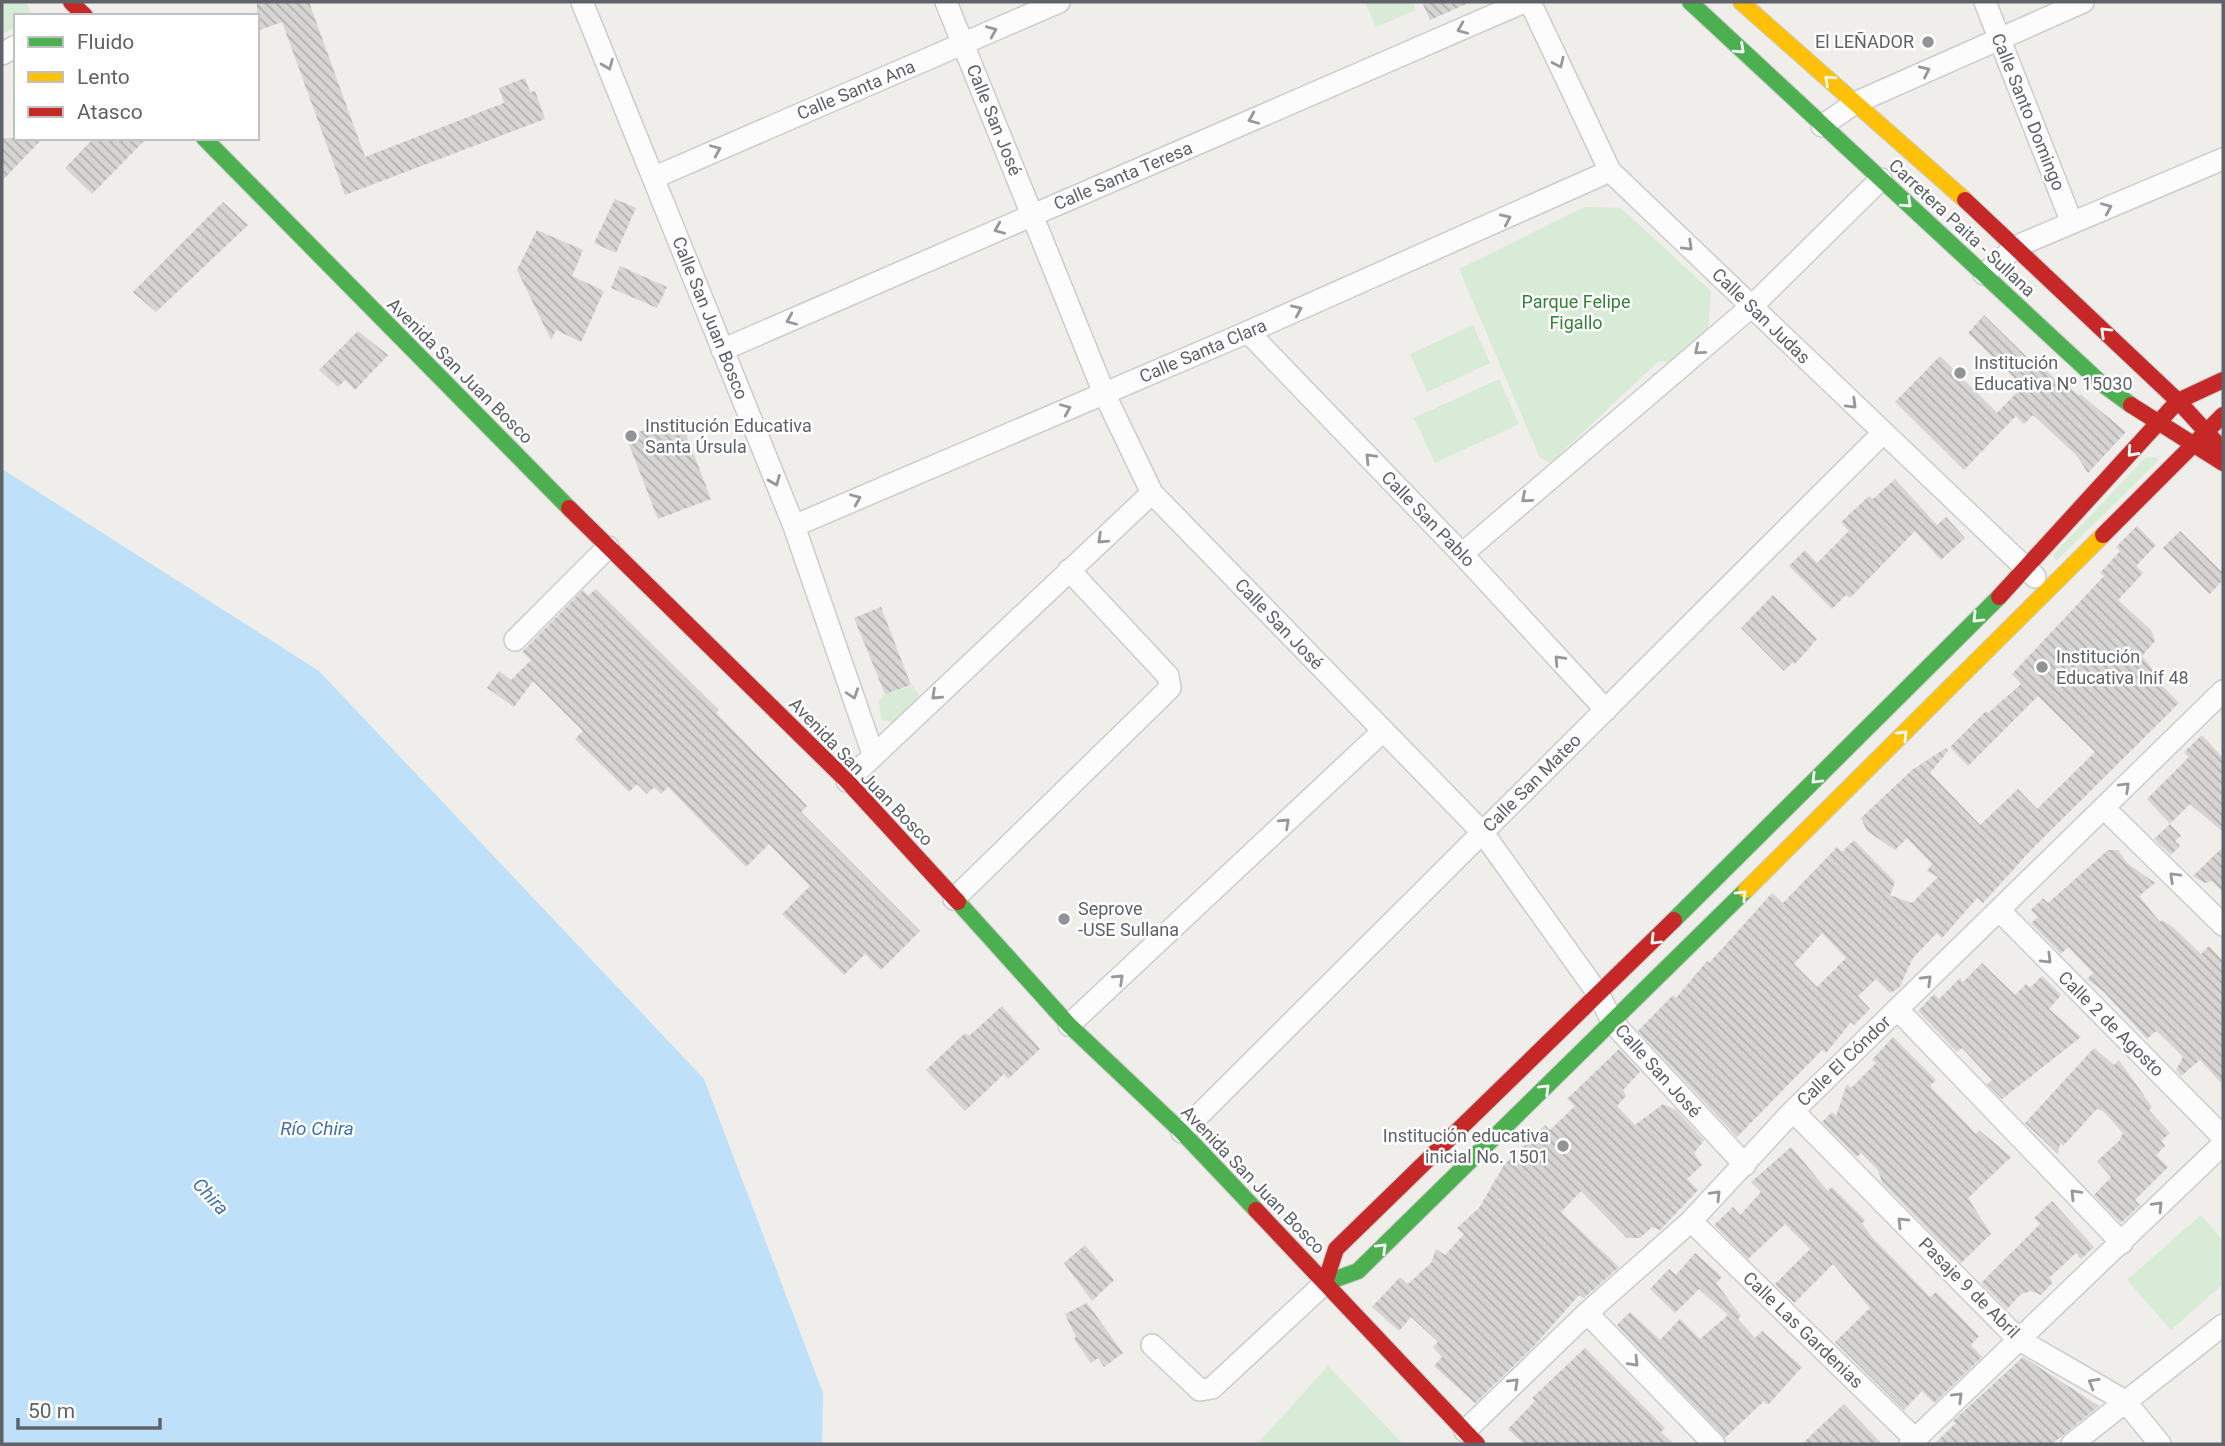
<svg xmlns="http://www.w3.org/2000/svg" width="2225" height="1446" font-family="Roboto,sans-serif">
	<defs>
		<pattern id="building-back-hatch" width="6" height="6" patternUnits="userSpaceOnUse" patternTransform="scale(1.75)"><rect width="6" height="6" fill="#d6d5d3"/><path d="M-1 5l2 2M0 0l6 6M5-1l2 2" fill="none" stroke="#b1b0af"/></pattern>
	</defs>
	<rect width="100%" height="100%" fill="#efeeea"/>
	<path fill="#d8ebd6" d="M2,2H26L32,15L16,16V27L2,34Z
		M1365,2H1413L1416,10L1376,27Z
		M1584,207L1621,208L1711,291L1708,332L1676,362L1659,361L1550,463L1540,458L1459,269Z
		M1473,325L1490,363L1427,392L1410,354Z
		M1499,379L1519,424L1435,463L1414,418Z
		M2146,457H2156L2158,461L2056,561L2053,555Z
		M913,686L923,703L899,724L881,720L879,700L885,694Z
		M2201,1215L2223,1241V1284L2171,1330L2127,1280Z
		M1328,1366L1403,1444H1257Z"/>
	<path fill="#bfe0f9" d="M2,469L319,671L704,1079L823,1393L822,1444H2Z"/>
	<path fill="url(#building-back-hatch)" fill-rule="evenodd" d="M257,2H309L365,157L504,103L499,88L525,78L530,92L535,91L545,119L345,195L282,22L257,31Z
		M1422,2H1471L1430,20Z
		M2,138H43L2,181Z
		M94,138H147L92,194L65,168Z
		M615,199L636,208L616,253L594,243Z
		M223,202L248,225L156,312L133,292Z
		M537,230L583,250L572,276L604,291L581,342L556,330L551,340L517,270Z
		M620,266L667,287L657,308L611,288Z
		M1984,315L2039,369L2042,366L2067,391L2070,388L2079,396L2080,394L2126,432L2088,473L2076,455L2033,415L2024,424L2016,416L1964,470L1895,402L1940,356L1997,413L2023,386L1968,333Z
		M358,331L388,355L355,390L345,380L338,387L319,370Z
		M679,416L711,499L658,519L626,437Z
		M1895,479L1937,525L1946,517L1965,538L1941,560L1915,531L1850,598L1846,595L1832,609L1789,566L1805,550L1817,563L1849,531L1841,522L1869,496L1873,499Z
		M2137,526L2156,545L2136,566L2143,573L2118,600L2151,630L2155,641L2142,656L2154,671L2151,674L2179,703L2031,850L1983,903L1977,898L1942,938L1937,933L1913,958L1899,988L1890,993L1876,979L1858,996L1870,1009L1854,1025L1851,1022L1826,1053L1822,1050L1737,1137L1638,1031L1673,995L1676,998L1707,961L1709,963L1721,950L1772,893L1783,903L1837,847L1842,852L1854,840L1895,882L1890,895L1912,903L1938,877L1927,871L1932,864L1907,838L1895,850L1867,831L1861,818L1912,770L1946,748L1948,751L1930,773L1980,825L2018,789L2037,809L2095,752L2038,696L1968,766L1950,747L1986,711L1988,713L2021,684L2012,674L2104,576L2100,573L2120,551L2116,547ZM1822,933L1846,958L1817,987L1794,964Z
		M2180,531L2223,573V580L2210,594L2163,548Z
		M596,589L719,710L716,713L807,806L801,812L920,931L881,970L865,954L844,975L782,914L810,886L769,844L746,867L668,787L661,794L654,787L647,794L637,784L629,792L575,739L583,731L533,681L514,707L487,688L499,671L511,680L531,660L522,652L583,590L588,596Z
		M1773,595L1817,639L1795,664L1793,662L1784,671L1741,628Z
		M881,607L911,685L885,694L854,618Z
		M2202,735L2223,758V832L2190,804L2170,824L2147,799L2189,757L2184,752Z
		M2170,824L2181,836L2175,841L2180,846L2171,855L2154,839Z
		M2223,847V892L2212,881L2205,883L2193,876Z
		M2108,850H2118L2127,863L2155,883L2139,896L2160,922L2162,920L2174,928L2201,954L2209,946L2223,961V1085L2200,1060L2181,1076L2176,1070L2183,1057L2166,1040L2156,1031L2147,1039L2104,992L2087,979L2093,973L2068,947L2061,954L2031,923L2038,917L2031,910L2043,898L2048,903Z
		M1982,963L2015,995L2026,984L2030,988L2042,976L2061,995L2049,1009L2081,1037L2002,1099L1987,1084L1992,1080L1962,1048L1957,1052L1918,1011L1934,994L1939,999L1960,978L1963,982Z
		M1002,1006L1040,1049L1008,1079L1004,1074L965,1111L926,1070L965,1033L969,1036Z
		M1893,1037L1936,1080L1930,1086L1976,1134L1979,1130L2011,1157L1968,1198L1991,1234L1961,1263L1882,1182L1878,1170L1861,1153L1857,1157L1822,1122L1832,1112L1836,1116L1847,1084L1851,1088L1876,1063L1872,1060Z
		M2094,1048L2114,1065L2119,1060L2152,1107L2149,1110L2170,1133L2161,1141L2165,1146L2156,1155L2168,1167L2135,1200L2140,1205L2121,1223L2094,1195L2111,1177L2097,1161L2119,1141L2123,1133L2103,1111L2097,1109L2063,1146L2060,1143L2058,1154L2025,1123Z
		M1619,1049L1640,1072L1623,1090L1626,1096L1617,1106L1635,1125L1663,1104L1676,1110L1704,1140L1694,1153L1702,1165L1687,1179L1698,1190L1660,1230L1652,1227L1640,1238H1627L1581,1191L1561,1212L1619,1267L1584,1298L1579,1295L1535,1345L1475,1403L1434,1366L1442,1357L1433,1347L1438,1342L1411,1317L1399,1331L1372,1307L1400,1277L1408,1284L1431,1263L1436,1249L1445,1255L1464,1234L1457,1228L1479,1208L1504,1165L1545,1125L1550,1130L1575,1106L1567,1099Z
		M1791,1147L1828,1191L1832,1187L1865,1220L1862,1223L1872,1237L1930,1297L1936,1292L1979,1336L1971,1345L1982,1357L1934,1403L1922,1391L1904,1410L1835,1342L1870,1308L1833,1264L1794,1303L1775,1284L1810,1249L1785,1224L1748,1259L1714,1225L1733,1207L1740,1215L1761,1192L1751,1182Z
		M2052,1201L2094,1247L2081,1259L2076,1253L2049,1278L2053,1282L2041,1295L2031,1291L2021,1294L2007,1309L1981,1283L2040,1224L2034,1218Z
		M1085,1245L1114,1280L1092,1301L1064,1263Z
		M1695,1253L1722,1277L1716,1283L1741,1316L1738,1319L1755,1338L1762,1331L1802,1367L1768,1405L1764,1401L1725,1438L1617,1325L1630,1312L1660,1340L1680,1319L1700,1339L1728,1315L1699,1289L1675,1313L1650,1289L1669,1269L1676,1275Z
		M1087,1303L1123,1353L1104,1367L1098,1358L1091,1363L1074,1339L1076,1337L1065,1314Z
		M1585,1348L1665,1428L1661,1432L1674,1444H1524L1508,1429L1535,1401L1532,1398Z
		M2023,1357L2099,1406L2052,1444H1934L1956,1423L1953,1421Z
		M1844,1404L1882,1444H1802Z"/>
	<g fill="none" stroke-linecap="round" stroke-linejoin="round">
		<defs>
			<path id="street" d="M582,2L794,526L873,754
				M946,2L1104,393L1152,493L1483,833L1599,995L1613,1023L1745,1165
				M1530,2L1610,171L2035,577
				M1985,2L2072,223
				M2,54L16,46
				M1822,126L1855,103L2083,2
				M653,178L1059,2
				M1984,274L2017,246L2223,159
				M1248,332L1462,554L1606,710
				M722,350L1524,2
				M794,526L1248,332L1610,171
				M1462,554L1752,306L1881,179
				M515,640L608,547
				M847,781L1152,493
				M2104,808L2223,925
				M954,899L1170,688L1168,676L1069,570
				M1999,910L2223,1137
				M1897,1009L2122,1243
				M1069,1025L1383,731
				M1793,1111L2018,1339L2125,1401L2160,1444
				M1182,1132L1882,434
				M1691,1221L1915,1439
				M1587,1313L1714,1444
				M1152,1345L1200,1390L1212,1388L1325,1283
				M1465,1431L1587,1313L1691,1221L1793,1111L2223,691
				M1910,1444L2223,1144
				M2072,1444L2223,1325"/>
			<path id="fast" d="M1690,2L2101,383L2131,405
				M204,138L569,508
				M958,902L1069,1025L1182,1132L1256,1210
				M1674,920L1999,597
				M1325,1283L1358,1271L1746,890"/>
			<path id="slow" d="M1741,2L1965,200
				M1746,890L2103,535"/>
			<path id="jam" d="M71,2L85,16
				M1965,200L2178,401L2223,450
				M2131,405L2223,463
				M569,508L847,781L958,902
				M2103,535L2223,415
				M1999,597L2178,401L2223,380
				M1256,1210L1477,1444
				M1325,1283L1336,1249L1674,920"/>
		</defs>
		<use href="#street" stroke="#cbcccc" stroke-width="24"/>
		<use href="#fast" stroke="#cacacb" stroke-width="18"/>
		<use href="#slow" stroke="#cacacb" stroke-width="18"/>
		<use href="#jam" stroke="#cacacb" stroke-width="18"/>
		<use href="#street" stroke="#fdfcfc" stroke-width="21"/>
		<use href="#fast" stroke="#4caf50" stroke-width="16"/>
		<use href="#slow" stroke="#ffc107" stroke-width="16"/>
		<use href="#jam" stroke="#c62828" stroke-width="16"/>
	</g>
	<defs><path id="oneway-chevron" d="M-2-3.5L2.5 0L-2 3.5" fill="none" stroke-width="1.6" stroke-linecap="round" stroke-linejoin="round" transform="scale(1.75)"/></defs>
	<g stroke="#96999c">
		<use href="#oneway-chevron" transform="translate(1462 29) rotate(157)"/>
		<use href="#oneway-chevron" transform="translate(992 31) rotate(-23)"/>
		<use href="#oneway-chevron" transform="translate(1559 63) rotate(65)"/>
		<use href="#oneway-chevron" transform="translate(608 65) rotate(68)"/>
		<use href="#oneway-chevron" transform="translate(1925 71) rotate(-25)"/>
		<use href="#oneway-chevron" transform="translate(1253 119) rotate(157)"/>
		<use href="#oneway-chevron" transform="translate(716 150) rotate(-23)"/>
		<use href="#oneway-chevron" transform="translate(2107 208) rotate(-23)"/>
		<use href="#oneway-chevron" transform="translate(1506 219) rotate(-24)"/>
		<use href="#oneway-chevron" transform="translate(999 229) rotate(157)"/>
		<use href="#oneway-chevron" transform="translate(1688 246) rotate(44)"/>
		<use href="#oneway-chevron" transform="translate(1297 310) rotate(-24)"/>
		<use href="#oneway-chevron" transform="translate(791 320) rotate(157)"/>
		<use href="#oneway-chevron" transform="translate(1699 350) rotate(140)"/>
		<use href="#oneway-chevron" transform="translate(1852 404) rotate(44)"/>
		<use href="#oneway-chevron" transform="translate(1066 409) rotate(-23)"/>
		<use href="#oneway-chevron" transform="translate(1370 458) rotate(-134)"/>
		<use href="#oneway-chevron" transform="translate(775 481) rotate(68)"/>
		<use href="#oneway-chevron" transform="translate(1526 498) rotate(139)"/>
		<use href="#oneway-chevron" transform="translate(856 499) rotate(-23)"/>
		<use href="#oneway-chevron" transform="translate(1102 539) rotate(137)"/>
		<use href="#oneway-chevron" transform="translate(1559 660) rotate(-133)"/>
		<use href="#oneway-chevron" transform="translate(853 694) rotate(71)"/>
		<use href="#oneway-chevron" transform="translate(936 695) rotate(137)"/>
		<use href="#oneway-chevron" transform="translate(2125 787) rotate(-44)"/>
		<use href="#oneway-chevron" transform="translate(1285 823) rotate(-43)"/>
		<use href="#oneway-chevron" transform="translate(2174 877) rotate(-136)"/>
		<use href="#oneway-chevron" transform="translate(2047 959) rotate(45)"/>
		<use href="#oneway-chevron" transform="translate(1119 979) rotate(-43)"/>
		<use href="#oneway-chevron" transform="translate(1927 980) rotate(-44)"/>
		<use href="#oneway-chevron" transform="translate(2075 1194) rotate(-134)"/>
		<use href="#oneway-chevron" transform="translate(1716 1195) rotate(-46)"/>
		<use href="#oneway-chevron" transform="translate(2158 1206) rotate(-46)"/>
		<use href="#oneway-chevron" transform="translate(1902 1222) rotate(-135)"/>
		<use href="#oneway-chevron" transform="translate(1634 1362) rotate(46)"/>
		<use href="#oneway-chevron" transform="translate(1514 1383) rotate(-44)"/>
		<use href="#oneway-chevron" transform="translate(2093 1383) rotate(-150)"/>
		<use href="#oneway-chevron" transform="translate(1958 1397) rotate(-44)"/>
	</g>
	<g stroke="#f6fbf6">
		<use href="#oneway-chevron" transform="translate(1740 49) rotate(43)"/>
		<use href="#oneway-chevron" transform="translate(1829 80) rotate(-138)"/>
		<use href="#oneway-chevron" transform="translate(1907 203) rotate(43)"/>
		<use href="#oneway-chevron" transform="translate(2105 332) rotate(-136)"/>
		<use href="#oneway-chevron" transform="translate(2132 452) rotate(132)"/>
		<use href="#oneway-chevron" transform="translate(1977 618) rotate(135)"/>
		<use href="#oneway-chevron" transform="translate(1903 735) rotate(-45)"/>
		<use href="#oneway-chevron" transform="translate(1816 779) rotate(135)"/>
		<use href="#oneway-chevron" transform="translate(1742 895) rotate(-45)"/>
		<use href="#oneway-chevron" transform="translate(1655 940) rotate(135)"/>
		<use href="#oneway-chevron" transform="translate(1545 1089) rotate(-44)"/>
		<use href="#oneway-chevron" transform="translate(1382 1248) rotate(-44)"/>
	</g>
	<g fill="#919496" stroke="#fff" stroke-width="2.5">
		<circle cx="1928" cy="42" r="7"/>
		<circle cx="1960" cy="373" r="7"/>
		<circle cx="631" cy="436" r="7"/>
		<circle cx="2042" cy="667" r="7"/>
		<circle cx="1064" cy="919" r="7"/>
		<circle cx="1563" cy="1146" r="7"/>
	</g>
	<g text-anchor="middle" stroke-width="5" stroke-linejoin="round" paint-order="stroke">
		<g font-size="18" fill="#5f6368" stroke="#fff" text-anchor="start">
			<text x="1914" y="48" text-anchor="end">El LEÑADOR</text>
			<text x="1974" y="369">Institución<tspan x="1974" dy="21">Educativa Nº 15030</tspan></text>
			<text x="645" y="432">Institución Educativa<tspan x="645" dy="21">Santa Úrsula</tspan></text>
			<text x="2056" y="663">Institución<tspan x="2056" dy="21">Educativa Inif 48</tspan></text>
			<text x="1078" y="915">Seprove<tspan x="1078" dy="21">-USE Sullana</tspan></text>
			<text x="1549" y="1142" text-anchor="end">Institución educativa<tspan x="1549" dy="21">inicial No. 1501</tspan></text>
		</g>
		<g font-size="18" fill="#5f6368" stroke="#fff">
			<text transform="translate(856 90) rotate(-23)" y="6">Calle Santa Ana</text>
			<text transform="translate(2028 112) rotate(68)" y="6">Calle Santo Domingo</text>
			<text transform="translate(994 120) rotate(68)" y="6">Calle San José</text>
			<text transform="translate(1123 176) rotate(-23)" y="6">Calle Santa Teresa</text>
			<text transform="translate(1962 228) rotate(43)" y="6">Carretera Paita - Sullana</text>
			<text transform="translate(1761 316) rotate(44)" y="6">Calle San Judas</text>
			<text transform="translate(710 318) rotate(68)" y="6">Calle San Juan Bosco</text>
			<text transform="translate(1203 351) rotate(-23)" y="6">Calle Santa Clara</text>
			<text transform="translate(460 371) rotate(45)" y="6">Avenida San Juan Bosco</text>
			<text transform="translate(1428 519) rotate(46)" y="6">Calle San Pablo</text>
			<text transform="translate(1279 624) rotate(46)" y="6">Calle San José</text>
			<text transform="translate(861 772) rotate(46)" y="6">Avenida San Juan Bosco</text>
			<text transform="translate(1532 783) rotate(-45)" y="6">Calle San Mateo</text>
			<text transform="translate(2111 1024) rotate(45)" y="6">Calle 2 de Agosto</text>
			<text transform="translate(1844 1061) rotate(-44)" y="6">Calle El Cóndor</text>
			<text transform="translate(1658 1071) rotate(48)" y="6">Calle San José</text>
			<text transform="translate(1253 1180) rotate(46)" y="6">Avenida San Juan Bosco</text>
			<text transform="translate(1969 1288) rotate(45)" y="6">Pasaje 9 de Abril</text>
			<text transform="translate(1803 1330) rotate(44)" y="6">Calle Las Gardenias</text>
		</g>
		<g font-size="18" fill="#348238" stroke="#fff">
			<text x="1576" y="308">Parque Felipe<tspan x="1576" dy="21">Figallo</tspan></text>
		</g>
		<g font-size="19" font-style="italic" fill="#4174aa" stroke="#fff">
			<text x="317" y="1135">Río Chira</text>
			<text transform="translate(211 1196) rotate(47)" y="7">Chira</text>
		</g>
	</g>
	<rect width="2225" height="1446" fill="none" stroke="#5f6368" stroke-width="7"/>
	<rect x="14" y="14" width="245" height="126" fill="#ffffff" stroke="#bfc1c3" stroke-width="2"/>
	<rect x="28" y="37" width="35" height="10" fill="#4caf50" stroke="#bfc1c3" stroke-width="2"/>
	<text x="77" y="49" font-size="21" fill="#5f6368">Fluido</text>
	<rect x="28" y="72" width="35" height="10" fill="#ffc107" stroke="#bfc1c3" stroke-width="2"/>
	<text x="77" y="84" font-size="21" fill="#5f6368">Lento</text>
	<rect x="28" y="107" width="35" height="10" fill="#c62828" stroke="#bfc1c3" stroke-width="2"/>
	<text x="77" y="119" font-size="21" fill="#5f6368">Atasco</text>
	<path d="M18 1418v10h142v-10" fill="none" stroke="#5f6368" stroke-width="3.5"/>
	<text x="28" y="1418" font-size="21" fill="#5f6368" stroke="#ffffff" stroke-width="5" paint-order="stroke">50 m</text>
</svg>
